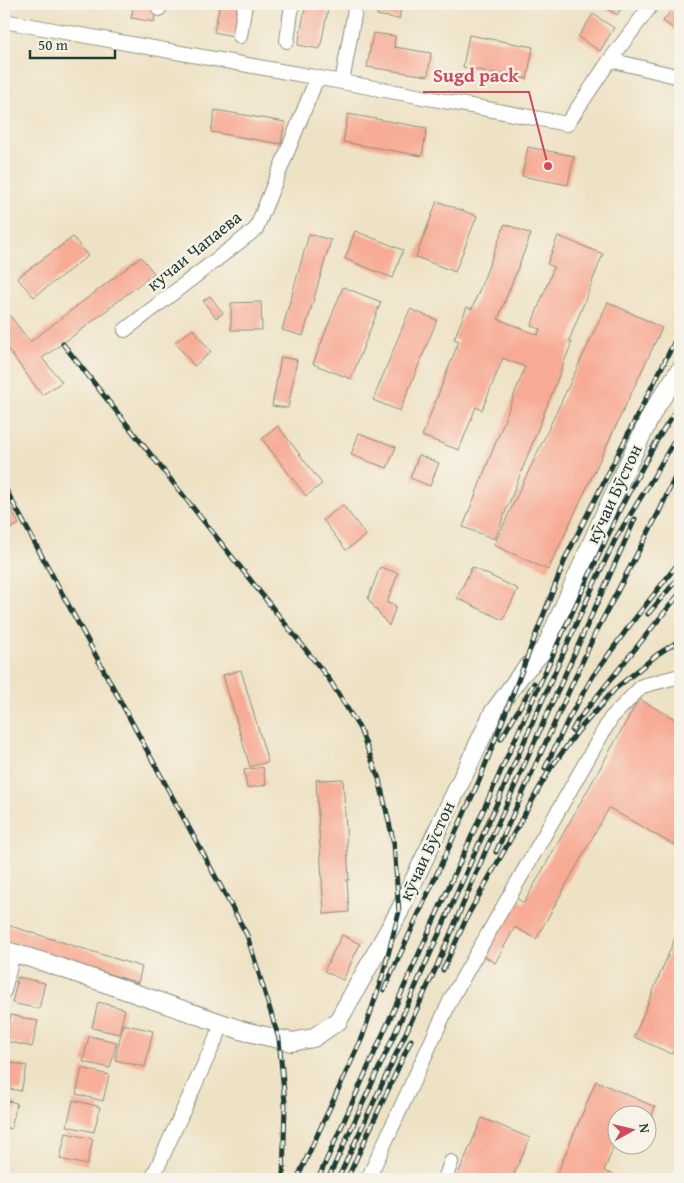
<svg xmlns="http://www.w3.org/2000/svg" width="684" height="1183" font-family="'Gentium Book Plus',serif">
	<rect width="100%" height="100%" fill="#f7f3e8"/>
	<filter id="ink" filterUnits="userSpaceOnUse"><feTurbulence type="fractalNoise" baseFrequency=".02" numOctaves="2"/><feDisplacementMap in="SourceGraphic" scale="10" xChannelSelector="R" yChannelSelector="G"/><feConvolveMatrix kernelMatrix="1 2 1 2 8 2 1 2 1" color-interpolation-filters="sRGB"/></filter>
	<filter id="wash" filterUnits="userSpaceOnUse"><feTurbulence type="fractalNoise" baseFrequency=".0096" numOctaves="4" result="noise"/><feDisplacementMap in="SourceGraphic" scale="20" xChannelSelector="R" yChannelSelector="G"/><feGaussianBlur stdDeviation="1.12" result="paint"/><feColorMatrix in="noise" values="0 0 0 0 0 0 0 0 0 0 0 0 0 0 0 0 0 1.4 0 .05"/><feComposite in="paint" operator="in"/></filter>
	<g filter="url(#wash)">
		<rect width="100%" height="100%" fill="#eee2c5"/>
		<g id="blocks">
			<path fill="#f7ab94" d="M134,4H157L154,22L131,18Z
				M220,4H243L237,37L214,32Z
				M306,4H329L320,49L298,45Z
				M380,4H402L399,19L377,15Z
				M599,4H625L617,15Z
				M676,4H680V29L678,32L663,21Z
				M593,14L614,28L600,51L578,37Z
				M373,33L395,36L394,47L431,53L428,76L367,67Z
				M469,35L533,47L527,79L463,67Z
				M215,110L285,122L281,144L211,132Z
				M348,114L427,128L422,156L343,142Z
				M528,147L574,156L568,185L522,176Z
				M437,201L477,216L455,272L416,257Z
				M505,224L531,234L498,319L538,335L540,329L531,326L554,267L547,264L558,236L603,254L569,341L572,342L495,539L463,527L525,367L503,358L482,410L476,407L459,450L422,436L459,341L454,339L467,307L472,309Z
				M355,231L403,250L393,278L345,259Z
				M309,234L331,240L303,336L282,330Z
				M73,237L88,256L34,297L17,278Z
				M141,257L154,273L84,328L42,358L62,382L42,395L4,344V312L6,310L30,342Z
				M343,287L381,302L351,379L313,364Z
				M210,296L223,313L216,318L203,301Z
				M261,302L262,330H231V303Z
				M608,302L662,328L548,570L494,545Z
				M410,309L437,320L400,411L373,400Z
				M193,329L211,352L194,366L175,342Z
				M281,357L297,360L288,408L272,406Z
				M278,426L322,484L306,496L262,439Z
				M359,433L396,447L387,468L351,455Z
				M419,455L439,463L430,486L410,478Z
				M4,496L19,524L4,532Z
				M343,505L366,535L346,550L323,520Z
				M380,567L398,573L387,603L396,606L389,626L368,599Z
				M472,567L518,589L503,620L457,598Z
				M241,670L268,762L250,767L223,675Z
				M639,699L680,722V833L674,845L609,808L536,939L515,927L495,963L479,953L511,895L524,903Z
				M263,767L266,785L247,788L244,770Z
				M343,779L349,880H347L349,912L324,914L316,780Z
				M4,924L142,967L138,983L4,941Z
				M680,926V1034L672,1054L634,1037Z
				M342,935L360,944L343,980L324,971Z
				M18,977L45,983L39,1009L12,1003Z
				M98,1002L125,1009L119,1034L92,1028Z
				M11,1015L38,1021L32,1047L5,1041Z
				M123,1024L153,1031L145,1067L115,1060Z
				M89,1036L117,1042L110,1068L83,1062Z
				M4,1061L27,1066L21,1091L4,1088Z
				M82,1068L109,1075L103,1101L76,1094Z
				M596,1081L655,1107L647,1128L646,1116H616V1141L604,1171L624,1179H555Z
				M4,1100L17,1103L11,1129L4,1127Z
				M73,1100L100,1107L94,1132L67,1126Z
				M482,1118L530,1138L512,1179H456Z
				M66,1133L93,1139L87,1165L60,1159Z"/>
		</g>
	</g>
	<g filter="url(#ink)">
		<use href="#blocks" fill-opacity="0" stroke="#86907c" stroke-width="1"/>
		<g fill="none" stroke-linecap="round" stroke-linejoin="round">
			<defs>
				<path id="minor" d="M159,9L160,4
					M4,21L342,82L567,124L610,60L652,4
					M240,36L245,4
					M287,41L292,4
					M610,60L680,77
					M342,82L356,4
					M125,330L256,229L317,78
					M4,991L13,953
					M152,1179L223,1023
					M368,1179L452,997L611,718L642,686L680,676
					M445,1179L451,1162"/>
				<path id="major" d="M4,950L47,963L244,1031L292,1042L313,1038L338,1021L399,912L493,713L520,676L546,647L607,509L653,411L680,370"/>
			</defs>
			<use href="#minor" stroke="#86907c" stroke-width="16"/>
			<use href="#major" stroke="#86907c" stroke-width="20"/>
			<use href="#minor" stroke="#fff" stroke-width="14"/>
			<use href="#major" stroke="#fff" stroke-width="18"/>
			<defs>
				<path id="rail" d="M63,344L329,679L360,729L379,779L394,844L399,912L382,978L362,1038L297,1179
					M4,486L247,935L279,1039L285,1103L283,1179
					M648,614L680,576
					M566,626L620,509L656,442L680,404
					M572,731L578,720L680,593
					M501,739L534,683
					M545,768L569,718L593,676L630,625L680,561
					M496,852L594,636L660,510L680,466
					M443,970L468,915L550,769L578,731L615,689L658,654L680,640
					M384,990L479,781L566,557L680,331
					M318,1179L568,621
					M328,1179L391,1042L594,584L616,538L654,476L680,431
					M338,1179L436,968L486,850L635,519
					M347,1179L411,1040"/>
			</defs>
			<use href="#rail" stroke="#1f3d34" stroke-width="5"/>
			<use href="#rail" stroke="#f7f3e8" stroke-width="3" stroke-dasharray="9" stroke-linecap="butt"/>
		</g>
	</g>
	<g text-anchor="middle" stroke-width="4.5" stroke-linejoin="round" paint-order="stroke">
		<g font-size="18" fill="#1f3d34" stroke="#f7f3e8">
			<text transform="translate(194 251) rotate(-39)" y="6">кучаи Чапаева</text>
			<text transform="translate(614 494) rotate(-65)" y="6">кӯчаи Бӯстон</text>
			<text transform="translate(427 851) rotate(-65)" y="6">кӯчаи Бӯстон</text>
		</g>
	</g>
	<path fill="none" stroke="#d1495b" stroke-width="2" d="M548 166L529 92H423"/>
	<circle fill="#d1495b" stroke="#f7f3e8" stroke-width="2" cx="548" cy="166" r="5"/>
	<g font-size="19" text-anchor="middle" font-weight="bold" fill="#d1495b" stroke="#f7f3e8" stroke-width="4.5" stroke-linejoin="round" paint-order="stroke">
		<text x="476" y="82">Sugd pack</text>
	</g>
	<rect width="684" height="1183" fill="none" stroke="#f7f3e8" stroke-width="20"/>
	<g transform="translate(632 1130) rotate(82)"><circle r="24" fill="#f7f3e8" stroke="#a1aaa0"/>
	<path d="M0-4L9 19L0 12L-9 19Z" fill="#d1495b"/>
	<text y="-8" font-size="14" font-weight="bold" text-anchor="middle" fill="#1f3d34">N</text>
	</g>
	<path d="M30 50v8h85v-8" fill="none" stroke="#1f3d34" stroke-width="2.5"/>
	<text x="38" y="50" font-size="15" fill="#1f3d34" stroke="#f7f3e8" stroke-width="4" paint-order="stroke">50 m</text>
</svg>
